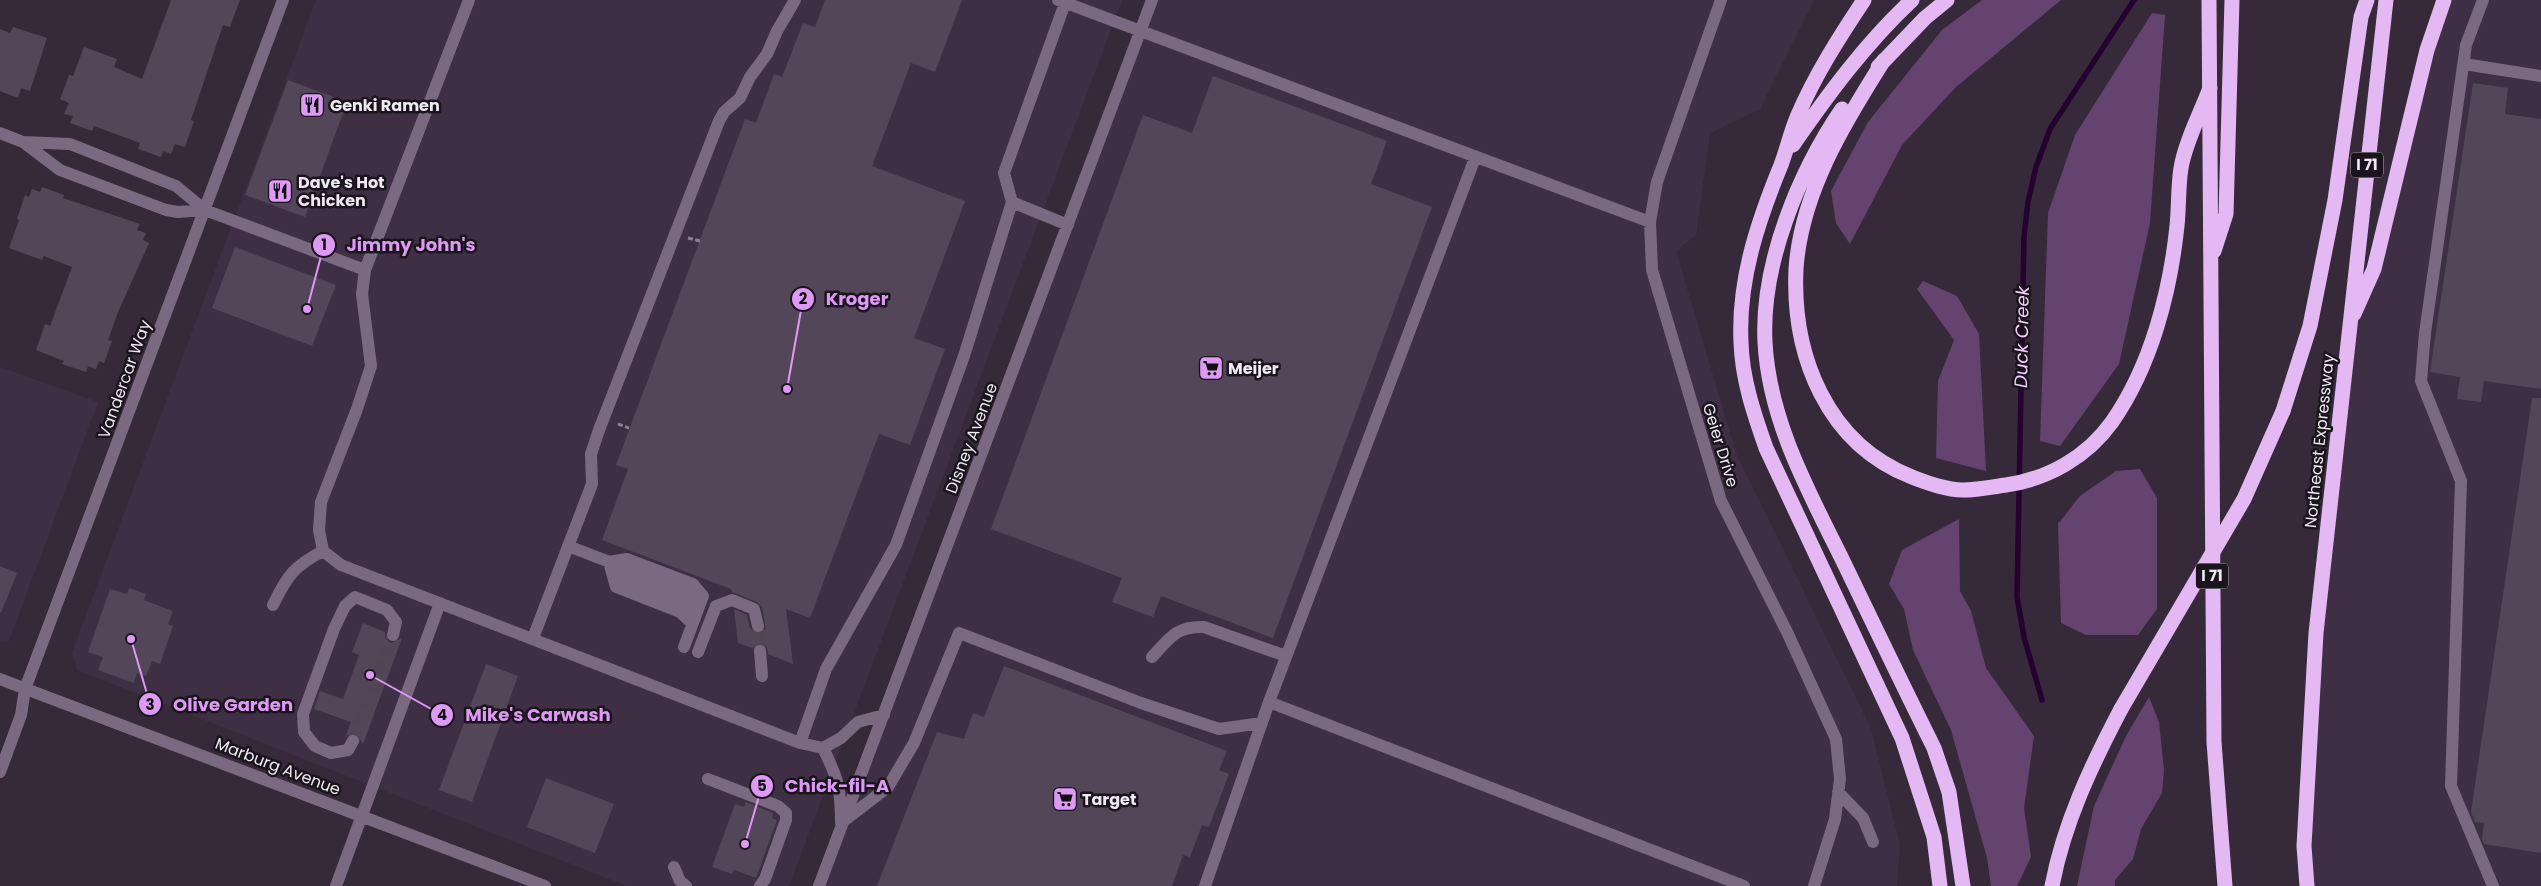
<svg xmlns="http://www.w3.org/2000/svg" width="2541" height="886" font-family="Poppins,sans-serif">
	<rect width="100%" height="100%" fill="#362a3a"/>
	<path fill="#3f2f45" d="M316,0H1122L789,886H627L77,670L72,653Z
		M1152,0H1814L1760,109L1710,133L1696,235L1676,251L1736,453L1871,729L1900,845L1897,886H819Z
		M2444,0H2541V886H2307L2304,846L2348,330L2374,269Z
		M0,367L98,402L9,641L0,642Z"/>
	<path fill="#64436f" d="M1982,0H2061L1956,87L1902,145L1850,244L1836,223L1831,191L1868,122L1942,30Z
		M2152,13L2165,15L2150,223L2119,364L2060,446L2040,441L2048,213L2075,135Z
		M1923,281L1957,296L1979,334L1986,471L1936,458L1938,381L1954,340L1917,289Z
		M2140,469L2157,498V609L2138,635H2086L2061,623L2058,524L2080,496L2116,471Z
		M1959,519L1960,591L1971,611L1986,668L2034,736L2024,808L2031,857L2017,886H1991L1987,858L1951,730L1913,650L1904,609L1889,584L1902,550Z
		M2149,697L2159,722L2164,770L2162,793L2141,829L2133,859L2115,880V886H2077L2094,806L2126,736Z"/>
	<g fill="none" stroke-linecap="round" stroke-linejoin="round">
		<path stroke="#250130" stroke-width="5.5" d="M2042,700L2024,637L2017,597L2024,237L2028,202L2036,167L2050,129L2134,0"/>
	</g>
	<path fill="#534658" d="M171,0H240L230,27L223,25L191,120L194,121L185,147L175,144L171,154L163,151L161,157L138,149L140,143L94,126L92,131L70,123L73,116L64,114L69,103L60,99L69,75L73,76L84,47L117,59L114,67L142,79Z
		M825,0H962L935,72L911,63L872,166L965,201L914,338L945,349L910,445L879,434L810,618L786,609L793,664L768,654L767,647L763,644H756L752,648L738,643L734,609L747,615L750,628L755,634H760L766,629L762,607L757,602L732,592L731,589L602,540L628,469L616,465L745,119L756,123L774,74L782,77L803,23L815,27Z
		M13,27L47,38L30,91L21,88L18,98L0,91V29L10,33Z
		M1213,76L1387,141L1371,184L1432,207L1273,638L1161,596L1153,617L1112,602L1122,578L991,529L1143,115L1192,133Z
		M288,80L347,102L305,217L245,195Z
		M2473,83L2508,88L2505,114L2541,119V389L2484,381L2481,402L2457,399L2460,377L2430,372Z
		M42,187L64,195L63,198L140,224L137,230L146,233L143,240L149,243L118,312L108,340L112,341L104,363L99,361L96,369L88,366L86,372L62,364L64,361L36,350L45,324L50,326L72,267L44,256L42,260L9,248L19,220L17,219L25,195L29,197L32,189L40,192Z
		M235,247L336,285L312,346L212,308Z
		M2532,398H2541V853L2484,844L2482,838L2484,823L2475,822L2471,812Z
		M0,566L17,573L1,613L0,612Z
		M129,588L146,594L144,600L173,611L168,624L173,626L160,664L152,661L146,676L137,673L134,683L98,670L103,657L88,652L110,589L127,594Z
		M363,623L385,632V638L391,643L402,638L363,744L356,734H349L345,738L351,722L314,709L320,691L343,699L359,655L352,652Z
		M486,664L518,676L472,802L439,790Z
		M1004,666L1227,751L1219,770L1229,774L1209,827L1202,825L1190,857L1183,855L1172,886H877L937,732L964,739L973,713L984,717Z
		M546,778L614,804L595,853L527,827Z
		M746,802L773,813L772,818L777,820L756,878L734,870L732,874L712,867L735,804L744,807Z"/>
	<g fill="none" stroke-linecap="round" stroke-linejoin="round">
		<path stroke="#524656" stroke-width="12" stroke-dasharray="12 6" stroke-linecap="butt" d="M758,626L760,651
			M353,741L393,635"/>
		<path stroke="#8b818e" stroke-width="3" stroke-dasharray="5 2.5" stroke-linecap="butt" d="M688,238L700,241
			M618,424L629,428"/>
		<path stroke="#7b6981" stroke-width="12" d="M469,0L365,270L362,294L371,366L357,409L321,502L319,530L323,551L341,565C494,623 647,684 800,743L823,748L841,738L858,722L884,715
			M1058,0L1650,222
			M1721,0L1657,182L1650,222L1652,270L1721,501L1788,634L1836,739L1840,779L1835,819L1814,886
			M2483,0L2466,45L2425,333L2421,381L2461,481L2451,786L2493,886
			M2464,64L2541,76
			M0,133L23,142L70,144L176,186L205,210L365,270
			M23,142L60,170L166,210L178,212L205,210
			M1012,202L1068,225
			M568,546L690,593L701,601
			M609,562L627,559L693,584L703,596L684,647
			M609,562L616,587L680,612L692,623
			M612,566L620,577L685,601L696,612
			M273,605C287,576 294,566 323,551
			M533,638L592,484L591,454L599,430L719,121L724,112L740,98L750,77L767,54L777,31L795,0
			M760,651L762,676
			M698,652L716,606L732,600L754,609L758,626
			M1152,657C1170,638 1176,626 1204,627L1286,656
			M0,679L545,886
			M1269,702L1744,886
			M353,741L348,750L331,753L315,746L304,732L303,714L334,629L345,606L355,597L387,610L396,622L393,635
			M800,743L826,669L896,545L964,356L1012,202L1004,173L1065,3
			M823,748C838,778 841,789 841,823
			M0,772L21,715L25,689L283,0
			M708,779L778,806L786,813V820L765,879L760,886
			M1838,792L1863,818L1873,842
			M845,820L888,787L914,743L959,633L1141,703L1219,729L1262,723
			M674,867L680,881L686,886
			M336,886L440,603
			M819,886L1152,0
			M1205,886L1269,702L1475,158"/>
		<path stroke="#e4b9f3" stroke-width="15" d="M1864,0C1840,36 1815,75 1798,115C1791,131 1787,149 1781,165C1758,221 1738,280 1741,342C1742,379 1754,414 1766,448L1902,738L1934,837L1940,886
			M2209,0L2214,742L2225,886
			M1884,60C1844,123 1801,193 1796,269C1792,356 1827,444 1912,477C1928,483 1946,490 1963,490C1977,490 1992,487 2006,485C2048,479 2087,457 2112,422C2151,366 2170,293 2177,226C2179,207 2178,187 2181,168C2185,143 2201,112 2210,88
			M1878,67L1925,18L1947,0
			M1842,109C1799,172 1761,264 1765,342C1769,421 1809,492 1843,561C1873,623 1903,686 1934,748L1949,792L1963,886
			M1793,145C1829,93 1866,43 1912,0
			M2214,251L2226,214L2232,0
			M2354,314L2374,269L2427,50L2444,0
			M2283,411L2310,326L2335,200L2361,17L2367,0
			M2052,886C2064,823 2091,766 2121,709
			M2307,886L2304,846L2316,633L2386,0"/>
		<path stroke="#e4b9f3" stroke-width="15" d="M2121,709L2244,499L2283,411"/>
	</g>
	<defs>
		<symbol id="restaurant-square" viewBox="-11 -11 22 22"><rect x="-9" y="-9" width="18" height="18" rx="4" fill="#dd99f4" stroke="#1a151c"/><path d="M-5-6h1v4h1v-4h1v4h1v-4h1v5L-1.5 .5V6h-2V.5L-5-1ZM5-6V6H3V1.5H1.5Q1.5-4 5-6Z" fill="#111"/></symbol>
		<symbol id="supermarket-square" viewBox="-11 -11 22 22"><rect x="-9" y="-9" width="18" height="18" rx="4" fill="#dd99f4" stroke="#1a151c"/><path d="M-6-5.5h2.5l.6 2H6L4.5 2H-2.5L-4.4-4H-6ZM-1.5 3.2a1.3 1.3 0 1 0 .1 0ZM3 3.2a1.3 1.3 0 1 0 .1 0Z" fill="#111"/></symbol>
	</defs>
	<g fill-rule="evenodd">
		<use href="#restaurant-square" x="298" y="91" width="28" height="28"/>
		<use href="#restaurant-square" x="266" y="177" width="28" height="28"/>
		<use href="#supermarket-square" x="1197" y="354" width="28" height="28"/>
		<use href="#supermarket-square" x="1051" y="785" width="28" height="28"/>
	</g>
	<g text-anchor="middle" stroke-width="5" stroke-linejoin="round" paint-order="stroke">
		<g fill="#1a151c" stroke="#b0a9b2" stroke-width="1">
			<rect x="2351" y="152.5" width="32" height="25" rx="4"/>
			<rect x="2196" y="563.5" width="32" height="25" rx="4"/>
		</g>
		<g font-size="15" font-weight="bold" fill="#f0e8f3">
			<text x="2367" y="170">I 71</text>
			<text x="2212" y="581">I 71</text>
		</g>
		<g font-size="16" font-weight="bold" fill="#f0e8f3" stroke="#1a151c" text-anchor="start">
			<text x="330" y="111">Genki Ramen</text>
			<text x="298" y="188">Dave's Hot<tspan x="298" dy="18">Chicken</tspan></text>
			<text x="1228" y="374">Meijer</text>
			<text x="1082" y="805">Target</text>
		</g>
		<g font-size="16" fill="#f0e8f3" stroke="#1a151c">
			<text transform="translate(124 379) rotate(-70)" y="6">Vandercar Way</text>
			<text transform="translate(971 438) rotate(-69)" y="6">Disney Avenue</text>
			<text transform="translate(2319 441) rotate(-84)" y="6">Northeast Expressway</text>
			<text transform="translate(1721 445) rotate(73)" y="6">Geier Drive</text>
			<text transform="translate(278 766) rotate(21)" y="6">Marburg Avenue</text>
		</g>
		<g font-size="18" font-style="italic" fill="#f2cffe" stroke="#1a151c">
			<text transform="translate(2022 337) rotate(-89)" y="6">Duck Creek</text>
		</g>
	</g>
	<path fill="none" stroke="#dd99f4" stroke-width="2" d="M307 309L324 245M787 389L803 299M131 639L150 704M370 675L442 715M745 844L762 786"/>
	<g fill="#dd99f4" stroke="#1a151c" stroke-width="2">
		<circle cx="307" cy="309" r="5"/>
		<circle cx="787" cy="389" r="5"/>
		<circle cx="131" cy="639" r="5"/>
		<circle cx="370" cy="675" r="5"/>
		<circle cx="745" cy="844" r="5"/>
		<circle cx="324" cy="245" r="12"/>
		<circle cx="803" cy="299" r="12"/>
		<circle cx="150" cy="704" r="12"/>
		<circle cx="442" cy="715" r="12"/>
		<circle cx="762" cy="786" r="12"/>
	</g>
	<g font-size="15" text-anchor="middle" font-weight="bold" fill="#111">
		<text x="324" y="250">1</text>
		<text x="803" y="304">2</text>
		<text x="150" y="710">3</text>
		<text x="442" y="720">4</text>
		<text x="762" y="791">5</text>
	</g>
	<g font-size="18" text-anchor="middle" font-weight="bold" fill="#dd99f4" stroke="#1a151c" stroke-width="5" stroke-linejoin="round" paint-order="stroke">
		<text x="411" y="251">Jimmy John's</text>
		<text x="857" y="305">Kroger</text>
		<text x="233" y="711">Olive Garden</text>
		<text x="538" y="721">Mike's Carwash</text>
		<text x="837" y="792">Chick-fil-A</text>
	</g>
</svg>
